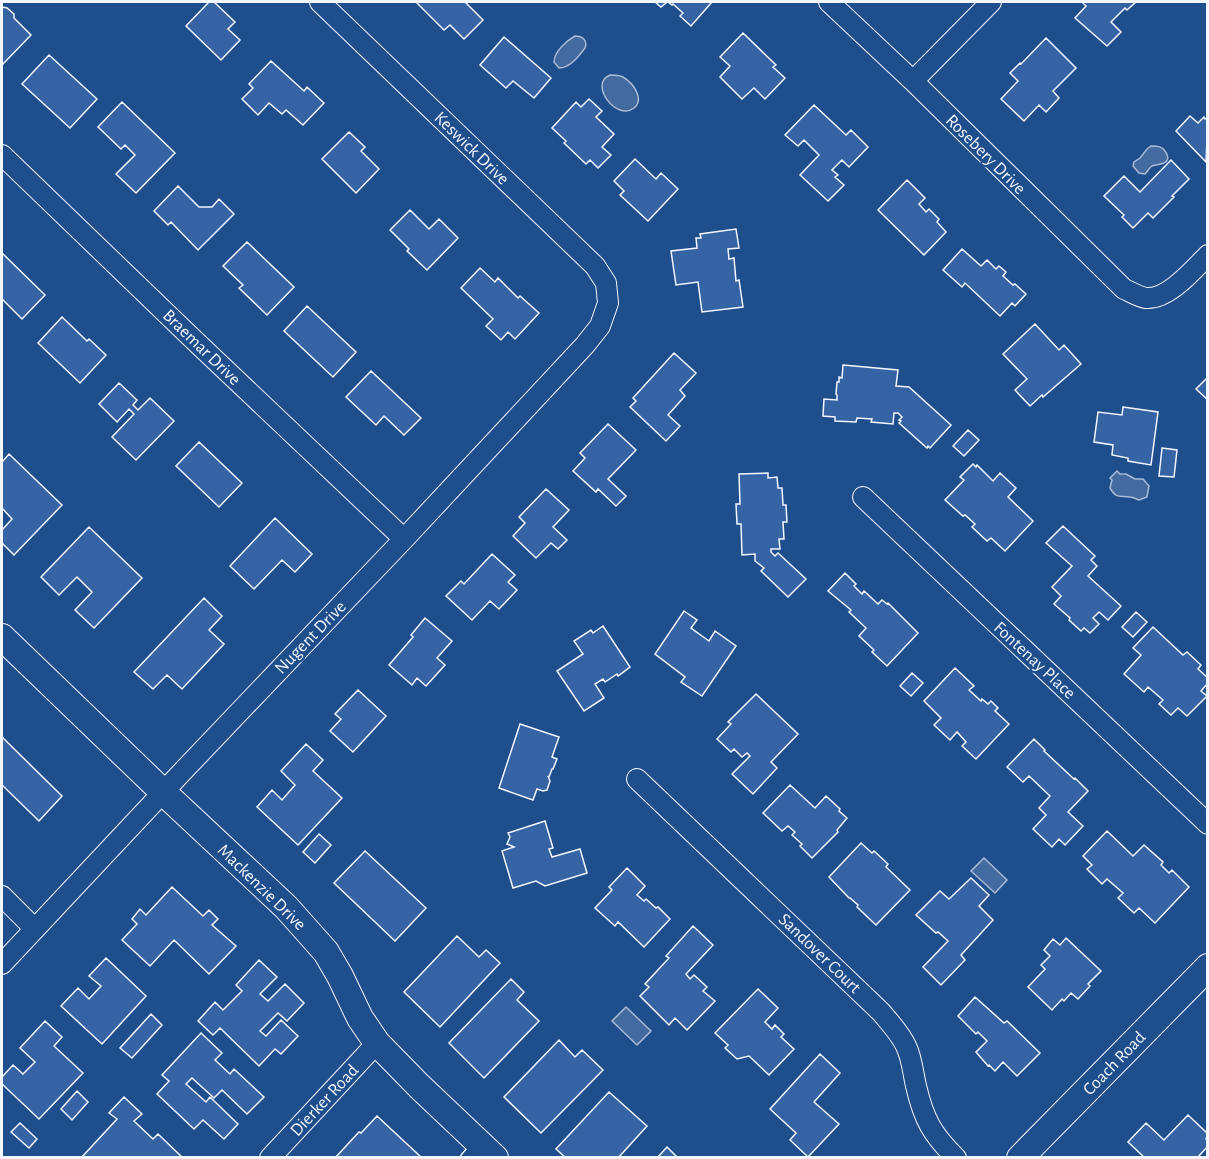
<svg xmlns="http://www.w3.org/2000/svg" width="1209" height="1159" font-family="'Alegreya Sans',sans-serif">
	<rect width="100%" height="100%" fill="#1f4e8c"/>
	<path fill="#446ba0" stroke="#a8bbd7" stroke-width="1.5" d="M575,36C582,36 588,40 585,48C579,56 570,68 559,68L554,62C554,52 566,41 575,36Z
		M610,75C615,75 619,75 623,77C633,83 645,99 634,108C617,122 588,84 610,75Z
		M1151,146C1157,146 1162,146 1165,151C1175,165 1156,164 1152,166C1149,168 1148,171 1145,174L1139,173L1133,166L1134,162L1140,158L1147,149Z
		M1117,471L1120,474H1126L1135,479H1143L1149,486L1147,497L1139,500C1136,499 1133,497 1130,497C1120,495 1117,500 1110,488L1112,480L1110,478Z
		M984,858L1007,880L995,893L971,871Z
		M626,1007L651,1031L637,1045L612,1021Z"/>
	<path fill="#3563a3" stroke="#f2f6ff" stroke-width="1.5" d="M209,2H214L235,22L228,29L240,40L221,60L186,26Z
		M416,2H465L483,20L464,39L450,25L444,30Z
		M655,2H667L661,7Z
		M668,2H712L691,26L680,16L683,13L673,4L672,5Z
		M1085,2H1136L1127,10L1125,8L1111,22L1121,32L1107,46L1075,18L1086,6L1083,3Z
		M2,7L7,8L14,14V18L31,35L3,64L2,63Z
		M743,33L776,65L773,67L785,78L765,99L754,88L742,99L720,77L730,66L720,57Z
		M504,37L551,78L534,98L513,81L506,88L480,65Z
		M1046,38L1076,68L1053,91L1059,98L1046,112L1039,105L1024,121L1001,99L1018,81L1010,73L1020,63L1021,64Z
		M49,55L97,99L70,128L22,84Z
		M271,61L304,91L307,87L324,103L303,125L286,110L282,114L269,103L258,115L242,99L253,88L249,84Z
		M589,99L602,111L596,117L614,134L602,147L611,155L598,168L590,160L586,164L564,143L566,141L552,128L576,102L581,107Z
		M122,102L175,153L136,193L116,174L135,155L125,145L121,149L98,127Z
		M814,105L846,135L851,130L868,147L849,167L842,160L832,170L838,175L835,177L844,185L828,201L800,175L819,155L804,140L798,146L785,135Z
		M1190,116L1198,123L1204,117L1205,119L1208,117L1206,162L1176,131Z
		M349,132L365,147L361,151L379,169L356,193L322,159Z
		M635,159L656,179L661,173L678,189L648,221L620,195L624,191L614,181Z
		M1171,160L1189,179L1172,196L1174,197L1153,218L1148,213L1133,228L1122,217L1124,215L1104,196L1124,176L1140,192Z
		M907,180L925,198L919,204L926,212L929,209L939,219L937,222L946,232L924,255L878,210Z
		M178,186L199,207H212L219,199L234,214L198,250L171,222L168,225L154,211Z
		M410,210L429,229L439,219L458,238L427,270L407,251L409,249L390,230Z
		M736,229L739,248L728,249L729,259L734,258L736,281L739,280L743,307L702,312L698,282L676,285L671,251L697,248L696,238H701L700,234Z
		M247,242L294,287L267,315L239,288L243,285L223,266Z
		M962,249L981,266L987,260L996,269L999,266L1006,272L1003,276L1013,285L1015,284L1026,294L1015,306L1012,303L1000,316L965,283L962,287L943,270Z
		M2,253L45,295L22,319L2,299Z
		M480,268L495,282L498,278L518,298L520,296L539,313L515,339L508,332L501,340L486,326L493,319L461,288Z
		M307,306L356,352L333,377L284,331Z
		M62,317L87,341L89,339L106,355L80,383L38,343Z
		M1035,324L1059,350L1064,345L1081,364L1043,397L1042,395L1030,406L1015,390L1027,379L1003,354Z
		M674,353L696,373L680,390L685,396L668,415L680,426L666,441L630,407L636,401L633,398Z
		M843,365L898,370L896,386L909,387L951,425L930,448L928,446L927,448L899,423L901,421L899,420L902,417L898,413H894L893,424L871,422L872,419L857,418L856,422L835,421V417L823,416L824,399L837,400V395L836,394L837,382H839V377L842,378Z
		M371,371L421,418L404,435L384,416L376,425L346,397Z
		M1208,377V400L1196,389Z
		M119,383L137,400L133,405L138,410L150,398L174,421L136,460L112,437L134,414L129,409L117,422L99,404Z
		M1123,407L1158,412L1151,465L1128,461V458L1112,455L1113,445L1094,442L1098,412L1122,415Z
		M608,424L636,450L608,479L626,496L616,506L598,489L596,492L573,471L585,458L580,453Z
		M968,430L979,440L964,456L953,446Z
		M199,442L242,483L219,507L176,466Z
		M1162,448L1177,450L1174,477L1159,476Z
		M9,454L62,505L14,555L2,543V530L12,519L2,508V462Z
		M973,464L976,467L977,465L993,481L1000,473L1016,488L1008,497L1033,521L1005,551L991,538L987,541L972,527L975,524L965,515L963,516L945,500L964,480L960,477Z
		M768,473V478L777,477L778,488H782L783,505H786L787,522H783L784,539H779L780,549H771V552L775,556L778,553L806,579L788,597L761,571L764,568L755,561V554L742,555L741,524H737L736,504H740L739,474Z
		M546,489L569,510L553,527L567,540L558,549L551,543L536,558L513,536L525,523L519,517Z
		M275,518L312,554L295,572L282,560L254,589L230,566Z
		M1063,526L1095,556L1091,560L1097,566L1088,576L1121,606L1108,620L1099,612L1093,618L1099,624L1090,633L1084,628L1081,631L1069,620L1070,618L1054,604L1061,596L1052,587L1072,566L1046,543Z
		M89,527L142,578L94,628L75,610L92,592L77,577L59,595L41,577Z
		M492,554L515,575L508,582L517,590L499,609L490,601L472,620L446,596L461,581L464,584Z
		M845,573L856,584L854,586L862,594L864,591L878,604L882,600L887,604L888,603L918,633L887,666L872,652L874,650L859,636L866,628L849,612L851,610L828,591Z
		M204,598L222,616L209,630L224,644L182,689L167,675L153,689L134,672Z
		M684,611L697,620L691,628L709,641L715,631L736,646L702,696L681,682L685,677L655,654Z
		M1136,612L1147,622L1133,637L1122,627Z
		M425,618L452,641L437,658L445,665L426,686L417,678L412,685L389,665L413,637L411,635Z
		M603,626L630,667L618,676L617,674L605,682L603,679L595,684L604,698L584,711L557,671L583,654L574,641L591,630L593,633Z
		M1153,627L1183,655L1187,652L1201,665L1198,669L1208,678V683L1201,691L1207,696L1187,716L1178,708L1171,715L1159,704L1163,700L1148,687L1144,692L1124,674L1141,655L1133,648Z
		M955,668L974,686L969,690L981,701L982,699L988,704L991,701L998,708L995,711L1009,724L976,759L962,746L966,742L957,732L950,740L934,725L941,718L924,701Z
		M912,673L923,683L911,696L900,686Z
		M358,690L386,716L353,752L330,731L341,719L335,714Z
		M756,694L798,734L771,762L777,768L753,794L732,774L750,756L747,753L742,757L734,749L731,752L717,739L731,724L728,722Z
		M520,724L559,737L552,757L557,759L553,769H552L549,777L548,776L550,781L547,790L543,791L537,789L533,800L499,788Z
		M2,737L62,796L39,821L2,785Z
		M1034,739L1045,750L1044,751L1074,779L1075,778L1088,791L1068,812L1083,826L1065,845L1059,839L1052,847L1033,829L1046,815L1039,808L1050,796L1029,776L1023,782L1007,767Z
		M306,744L323,760L313,771L342,798L298,845L257,807L272,790L282,800L295,785L281,771Z
		M790,785L815,808L826,796L840,809L839,811L847,818L837,830L838,832L812,858L800,846L802,844L792,835L795,832L788,826L782,831L763,813Z
		M545,821L553,848L549,849L552,857L580,849L587,873L545,886L536,881L513,888L502,851L514,847L507,844L510,837L508,833Z
		M1107,831L1133,856L1144,845L1163,862L1161,865L1169,873L1172,870L1189,887L1155,923L1139,908L1134,913L1118,898L1123,893L1107,879L1102,884L1087,869L1092,865L1083,856Z
		M319,834L331,845L315,863L303,852Z
		M861,843L872,853L874,851L888,864L886,867L910,890L876,925L857,907L858,905L850,898H849L829,877Z
		M365,851L426,908L395,941L334,883Z
		M627,868L645,886L637,895L644,901L646,899L656,908L658,907L670,919L644,947L618,922L615,926L595,908L612,890L609,887Z
		M971,878L989,895L979,906L993,920L961,955L965,960L941,985L923,967L948,941L938,932L936,933L916,915L940,891L949,899Z
		M172,887L203,916L209,910L218,919L212,925L236,946L209,974L174,940L150,966L122,940L137,924L132,919L140,909L146,915Z
		M693,926L713,945L686,974L690,979L694,975L707,987L703,991L715,1001L687,1030L675,1018L669,1025L640,996L649,987L645,984L669,958L666,956Z
		M457,936L479,957L486,950L500,963L440,1027L404,992Z
		M1066,938L1101,971L1088,984L1090,986L1078,999L1071,993L1064,1001L1062,999L1052,1010L1028,987L1045,969L1041,965L1050,956L1044,950L1053,939L1060,945Z
		M106,958L146,996L102,1044L61,1006L78,988L89,999L101,986L89,976Z
		M259,960L277,977L260,994L268,1001L285,984L304,1003L287,1021L278,1013L260,1031L266,1036L281,1020L298,1036L281,1054L275,1049L259,1066L220,1028L213,1035L198,1021L215,1002L223,1010L242,991L236,985Z
		M511,979L524,992L517,1000L539,1021L484,1078L449,1043Z
		M758,989L778,1008L765,1022L772,1029L775,1025L784,1034L781,1037L794,1049L769,1075L749,1056L737,1059L725,1048L728,1045L715,1033Z
		M975,997L1004,1023L1007,1021L1040,1053L1017,1076L1003,1062L995,1071L989,1065L988,1066L976,1052L987,1041L978,1032L976,1034L958,1016Z
		M151,1014L162,1025L132,1058L120,1048Z
		M45,1021L62,1037L54,1046L83,1073L39,1119L2,1084V1077L13,1065L23,1074L35,1062L20,1048Z
		M201,1033L222,1053L215,1060L230,1074L234,1069L264,1097L247,1114L222,1090L214,1098L192,1078L186,1084L206,1102L210,1097L238,1124L224,1139L203,1120L194,1129L157,1094L169,1081L162,1075Z
		M559,1040L575,1057L582,1050L603,1070L541,1133L504,1097Z
		M820,1054L840,1073L814,1102L839,1124L808,1157L790,1140L796,1133L770,1109Z
		M77,1091L88,1102L72,1120L61,1109Z
		M609,1092L647,1126L618,1158H566L556,1149Z
		M124,1097L142,1114L134,1121L153,1139L158,1134L183,1158H81L117,1119L109,1113Z
		M1188,1115L1208,1134L1206,1139L1208,1140V1146L1197,1158H1145L1128,1142L1146,1123L1164,1140Z
		M377,1116L422,1158H335L359,1132L361,1133Z
		M20,1123L37,1139L29,1148L11,1132Z
		M667,1147L678,1158H657Z"/>
	<g fill="none" stroke-linecap="round" stroke-linejoin="round">
		<defs>
			<path id="service" d="M466,1158L479,1143"/>
			<path id="minor" d="M829,2L913,81L1124,289C1131,292 1139,297 1146,298C1168,300 1194,269 1208,255
				M913,81L991,2
				M2,155L194,340L404,539
				M863,497L1208,824
				M637,779L881,1012C890,1023 900,1033 906,1046C912,1058 913,1073 916,1086C924,1120 932,1134 956,1158
				M2,896L35,929
				M2,964L183,771L404,539L585,345L600,326L608,303L606,283L595,266L320,2
				M270,1158L377,1043"/>
			<path id="tertiary" d="M2,637L163,792L286,907L326,952L340,976L360,1018L377,1043L419,1086L495,1158
				M1020,1158L1208,967"/>
		</defs>
		<use href="#service" stroke="#f2f6ff" stroke-width="13"/>
		<use href="#minor" stroke="#f2f6ff" stroke-width="22"/>
		<use href="#tertiary" stroke="#f2f6ff" stroke-width="28"/>
		<use href="#service" stroke="#1f4e8c" stroke-width="10"/>
		<use href="#minor" stroke="#1f4e8c" stroke-width="20"/>
		<use href="#tertiary" stroke="#1f4e8c" stroke-width="26"/>
	</g>
	<g text-anchor="middle" stroke-width="4.5" stroke-linejoin="round" paint-order="stroke">
		<g font-size="18" fill="#f2f6ff" stroke="#1f4e8c">
			<text transform="translate(472 148) rotate(44)" y="6">Keswick Drive</text>
			<text transform="translate(986 154) rotate(45)" y="6">Rosebery Drive</text>
			<text transform="translate(202 347) rotate(44)" y="6">Braemar Drive</text>
			<text transform="translate(310 637) rotate(-46)" y="6">Nugent Drive</text>
			<text transform="translate(1035 660) rotate(43)" y="6">Fontenay Place</text>
			<text transform="translate(262 887) rotate(44)" y="6">Mackenzie Drive</text>
			<text transform="translate(820 953) rotate(44)" y="6">Sandover Court</text>
			<text transform="translate(1114 1063) rotate(-46)" y="6">Coach Road</text>
			<text transform="translate(324 1100) rotate(-47)" y="6">Dierker Road</text>
		</g>
	</g>
	<rect width="1209" height="1159" fill="none" stroke="#f2f6ff" stroke-width="6"/>
</svg>
